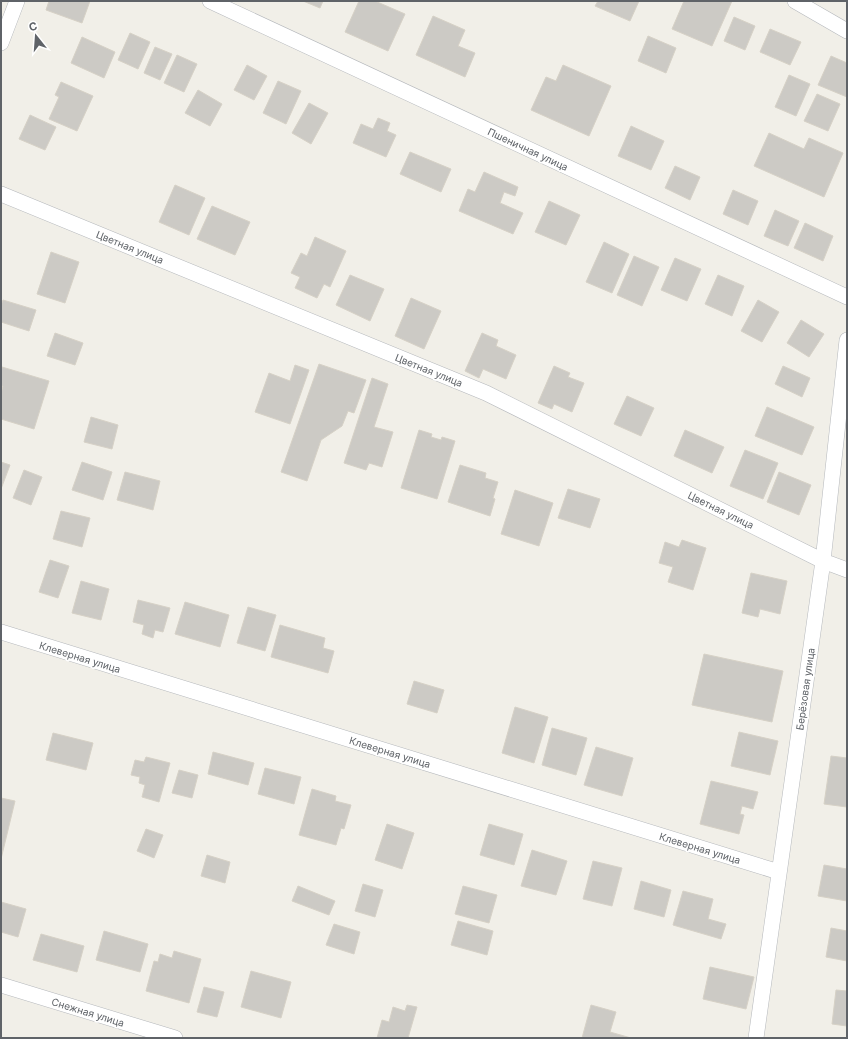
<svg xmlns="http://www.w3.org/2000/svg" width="848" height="1039" font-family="Inter,sans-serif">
	<rect width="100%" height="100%" fill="#f1efe8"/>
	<path fill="#cccac5" stroke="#d6d1c6" d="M49,1H90L82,23L46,10Z
		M303,1H323L320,8Z
		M359,1H375L405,14L388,51L345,32Z
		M598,1H639L630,21L595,6Z
		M684,1H732L712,46L672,29Z
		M433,16L465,30L458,46L475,53L465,77L416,55Z
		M734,17L755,26L745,50L724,41Z
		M770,29L801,42L790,65L760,52Z
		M130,33L150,42L138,69L118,60Z
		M648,36L676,48L666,73L638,61Z
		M82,37L115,52L104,78L71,63Z
		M155,47L172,54L160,80L144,73Z
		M177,55L197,64L184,92L164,83Z
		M831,56L847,63V97L818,85Z
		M247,65L267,76L254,100L234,90Z
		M563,65L611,86L589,136L531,110L546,77L556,81Z
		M789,75L810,84L796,116L775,107Z
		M278,81L301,91L286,124L263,113Z
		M61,82L93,96L77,131L49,119L59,97L55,95Z
		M198,90L222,104L210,126L185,113Z
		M817,94L840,104L828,131L804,121Z
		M309,103L328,113L311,144L292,133Z
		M30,115L56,127L45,150L19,139Z
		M378,118L390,123L387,131L396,135L386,157L353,143L361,124L373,129Z
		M631,126L664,141L651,170L618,156Z
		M769,133L804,149L809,138L843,153L824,197L754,166Z
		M410,152L451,169L441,192L400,174Z
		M675,166L700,177L690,200L665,188Z
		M484,172L518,187L515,196L504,192L500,203L523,213L513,234L459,211L468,189L475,192Z
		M175,185L205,198L189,235L159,222Z
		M733,190L758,201L748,225L723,214Z
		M549,201L580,215L566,245L535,232Z
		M212,206L250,222L235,255L197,239Z
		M775,210L799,221L788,246L764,236Z
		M805,223L833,236L823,261L794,248Z
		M315,237L346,251L330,287L324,284L317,298L295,288L300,277L291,273L301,253L307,256Z
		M604,242L629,254L612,293L586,282Z
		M51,252L79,262L65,303L37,294Z
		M634,256L659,267L642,306L617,295Z
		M675,258L701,269L687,301L661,290Z
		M350,275L384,289L370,321L336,305Z
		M718,275L744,286L732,316L705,304Z
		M411,298L441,311L424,349L395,336Z
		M3,300L36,310L29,331L1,322V305Z
		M758,300L779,312L762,342L741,331Z
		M801,320L824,334L809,357L787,343Z
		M55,333L83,343L75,365L47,356Z
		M482,333L498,340L496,346L516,355L506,379L483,369L479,378L465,371Z
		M319,364L366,380L354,413L348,411L342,426L321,440L307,481L281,472Z
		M295,365L309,370L290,424L255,412L269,373L290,381Z
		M554,366L570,373L568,377L584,383L572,412L554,404L552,409L538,403Z
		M783,366L810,378L802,397L775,384Z
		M2,367L49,381L34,429L1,419V393L3,386H1V372Z
		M372,378L388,384L374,427L393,432L382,467L369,463L366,470L344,463Z
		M627,396L654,408L641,436L614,424Z
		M767,407L814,427L802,455L755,436Z
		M91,417L118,425L112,449L84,442Z
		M419,430L432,434L431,437L441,440L442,437L455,441L437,499L401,488Z
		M685,430L724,447L712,473L674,456Z
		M745,450L778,463L763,499L730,486Z
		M1,462L10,465L1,489Z
		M82,462L112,472L103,500L72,490Z
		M460,465L486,473L485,478L498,482L493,498L495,499L490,516L448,502Z
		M24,470L42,477L31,505L13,498Z
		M125,472L160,481L153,510L117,500Z
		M779,472L811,485L799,515L767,502Z
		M568,489L600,499L590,528L558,518Z
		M515,490L553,503L539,546L501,534Z
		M61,511L90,518L82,547L53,539Z
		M682,540L706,548L693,590L668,582L673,567L659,563L665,542L679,547Z
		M50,560L69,566L58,598L39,592Z
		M751,573L787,581L780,614L760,609L758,617L742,613Z
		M81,581L109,589L101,620L72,613Z
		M138,600L170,608L163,632L155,630L153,638L142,634L144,625L133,622Z
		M185,602L229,615L220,647L175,634Z
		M248,607L276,615L265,651L237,643Z
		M280,625L325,638L323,648L334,651L328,673L271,657Z
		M704,654L783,671L772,722L692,705Z
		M414,681L444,690L437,713L407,704Z
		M515,707L548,717L534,763L502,753Z
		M552,728L587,738L576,775L542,765Z
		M739,732L778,741L770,775L731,766Z
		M53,733L93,743L86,770L46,760Z
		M596,747L633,758L622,796L584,785Z
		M213,752L254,763L248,785L208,774Z
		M831,756L847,758V807L824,804Z
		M146,757L170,763L159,802L142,797L145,785L139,783L140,777L131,775L135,760L144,762Z
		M265,768L301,777L294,804L258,794Z
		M179,770L198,775L192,798L172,793Z
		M711,781L758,792L753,809L742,806L740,814L744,815L739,834L700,824Z
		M312,789L336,796L335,801L351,805L344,829L341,828L336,845L299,835Z
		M1,798L15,801L1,859Z
		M387,824L414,833L402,869L375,860Z
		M489,824L523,834L514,865L480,855Z
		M146,829L163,835L154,858L137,851Z
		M532,850L567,861L556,895L521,886Z
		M207,855L230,862L225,883L201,876Z
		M593,861L622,868L612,906L583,899Z
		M824,865L847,869V901L818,896Z
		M641,881L671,890L664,917L634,909Z
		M363,884L383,890L375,917L355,911Z
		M298,886L335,901L329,915L292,901Z
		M463,886L497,895L489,923L455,914Z
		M683,891L713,899L708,919L726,924L721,939L673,925Z
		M1,902L26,909L18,937L1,932Z
		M458,921L493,931L487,955L451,945Z
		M334,924L360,932L354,954L326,945Z
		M831,928L847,931V961L826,957Z
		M104,931L148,944L140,972L96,960Z
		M41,934L84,946L77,972L33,960Z
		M174,951L201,959L189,1003L146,991L154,961L158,962L160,954L172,958Z
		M710,967L754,977L746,1009L703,999Z
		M251,971L291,982L281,1018L241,1007Z
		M204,987L224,992L217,1017L197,1012Z
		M836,990L847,991V1026L832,1024Z
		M407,1005L417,1007L408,1038H377L382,1020L389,1022L393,1007L405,1011Z
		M591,1005L616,1012L610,1032L631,1038H582Z"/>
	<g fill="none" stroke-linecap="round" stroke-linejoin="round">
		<defs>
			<path id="minor" d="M210,1L847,297
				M795,1L847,31
				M1,43L17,1
				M1,194L486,393L823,561L847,570
				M1,632L779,872
				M1,985L175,1038
				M756,1038L823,561L847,340"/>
		</defs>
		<use href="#minor" stroke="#b5b8bc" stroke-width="16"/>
		<use href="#minor" stroke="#fff" stroke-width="15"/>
	</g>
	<g text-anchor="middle" stroke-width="3.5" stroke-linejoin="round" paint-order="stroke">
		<g font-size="10" fill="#5f6368" stroke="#fff">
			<text transform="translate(528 149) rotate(25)" y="4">Пшеничная улица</text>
			<text transform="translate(130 247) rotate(22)" y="4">Цветная улица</text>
			<text transform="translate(429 370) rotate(22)" y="4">Цветная улица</text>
			<text transform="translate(721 510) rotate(26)" y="4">Цветная улица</text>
			<text transform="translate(80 657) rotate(17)" y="4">Клеверная улица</text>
			<text transform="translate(805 689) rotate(-82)" y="4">Берёзовая улица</text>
			<text transform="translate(390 752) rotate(17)" y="4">Клеверная улица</text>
			<text transform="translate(700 848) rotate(17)" y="4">Клеверная улица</text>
			<text transform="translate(88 1012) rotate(17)" y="4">Снежная улица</text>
		</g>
	</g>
	<rect width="848" height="1039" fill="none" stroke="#5f6368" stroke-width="4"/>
	<g transform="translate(36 36) rotate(343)" stroke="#ffffff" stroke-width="3" paint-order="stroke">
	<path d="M0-3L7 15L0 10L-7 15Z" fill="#5f6368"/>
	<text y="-6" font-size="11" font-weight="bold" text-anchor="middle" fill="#5f6368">С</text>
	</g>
</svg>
